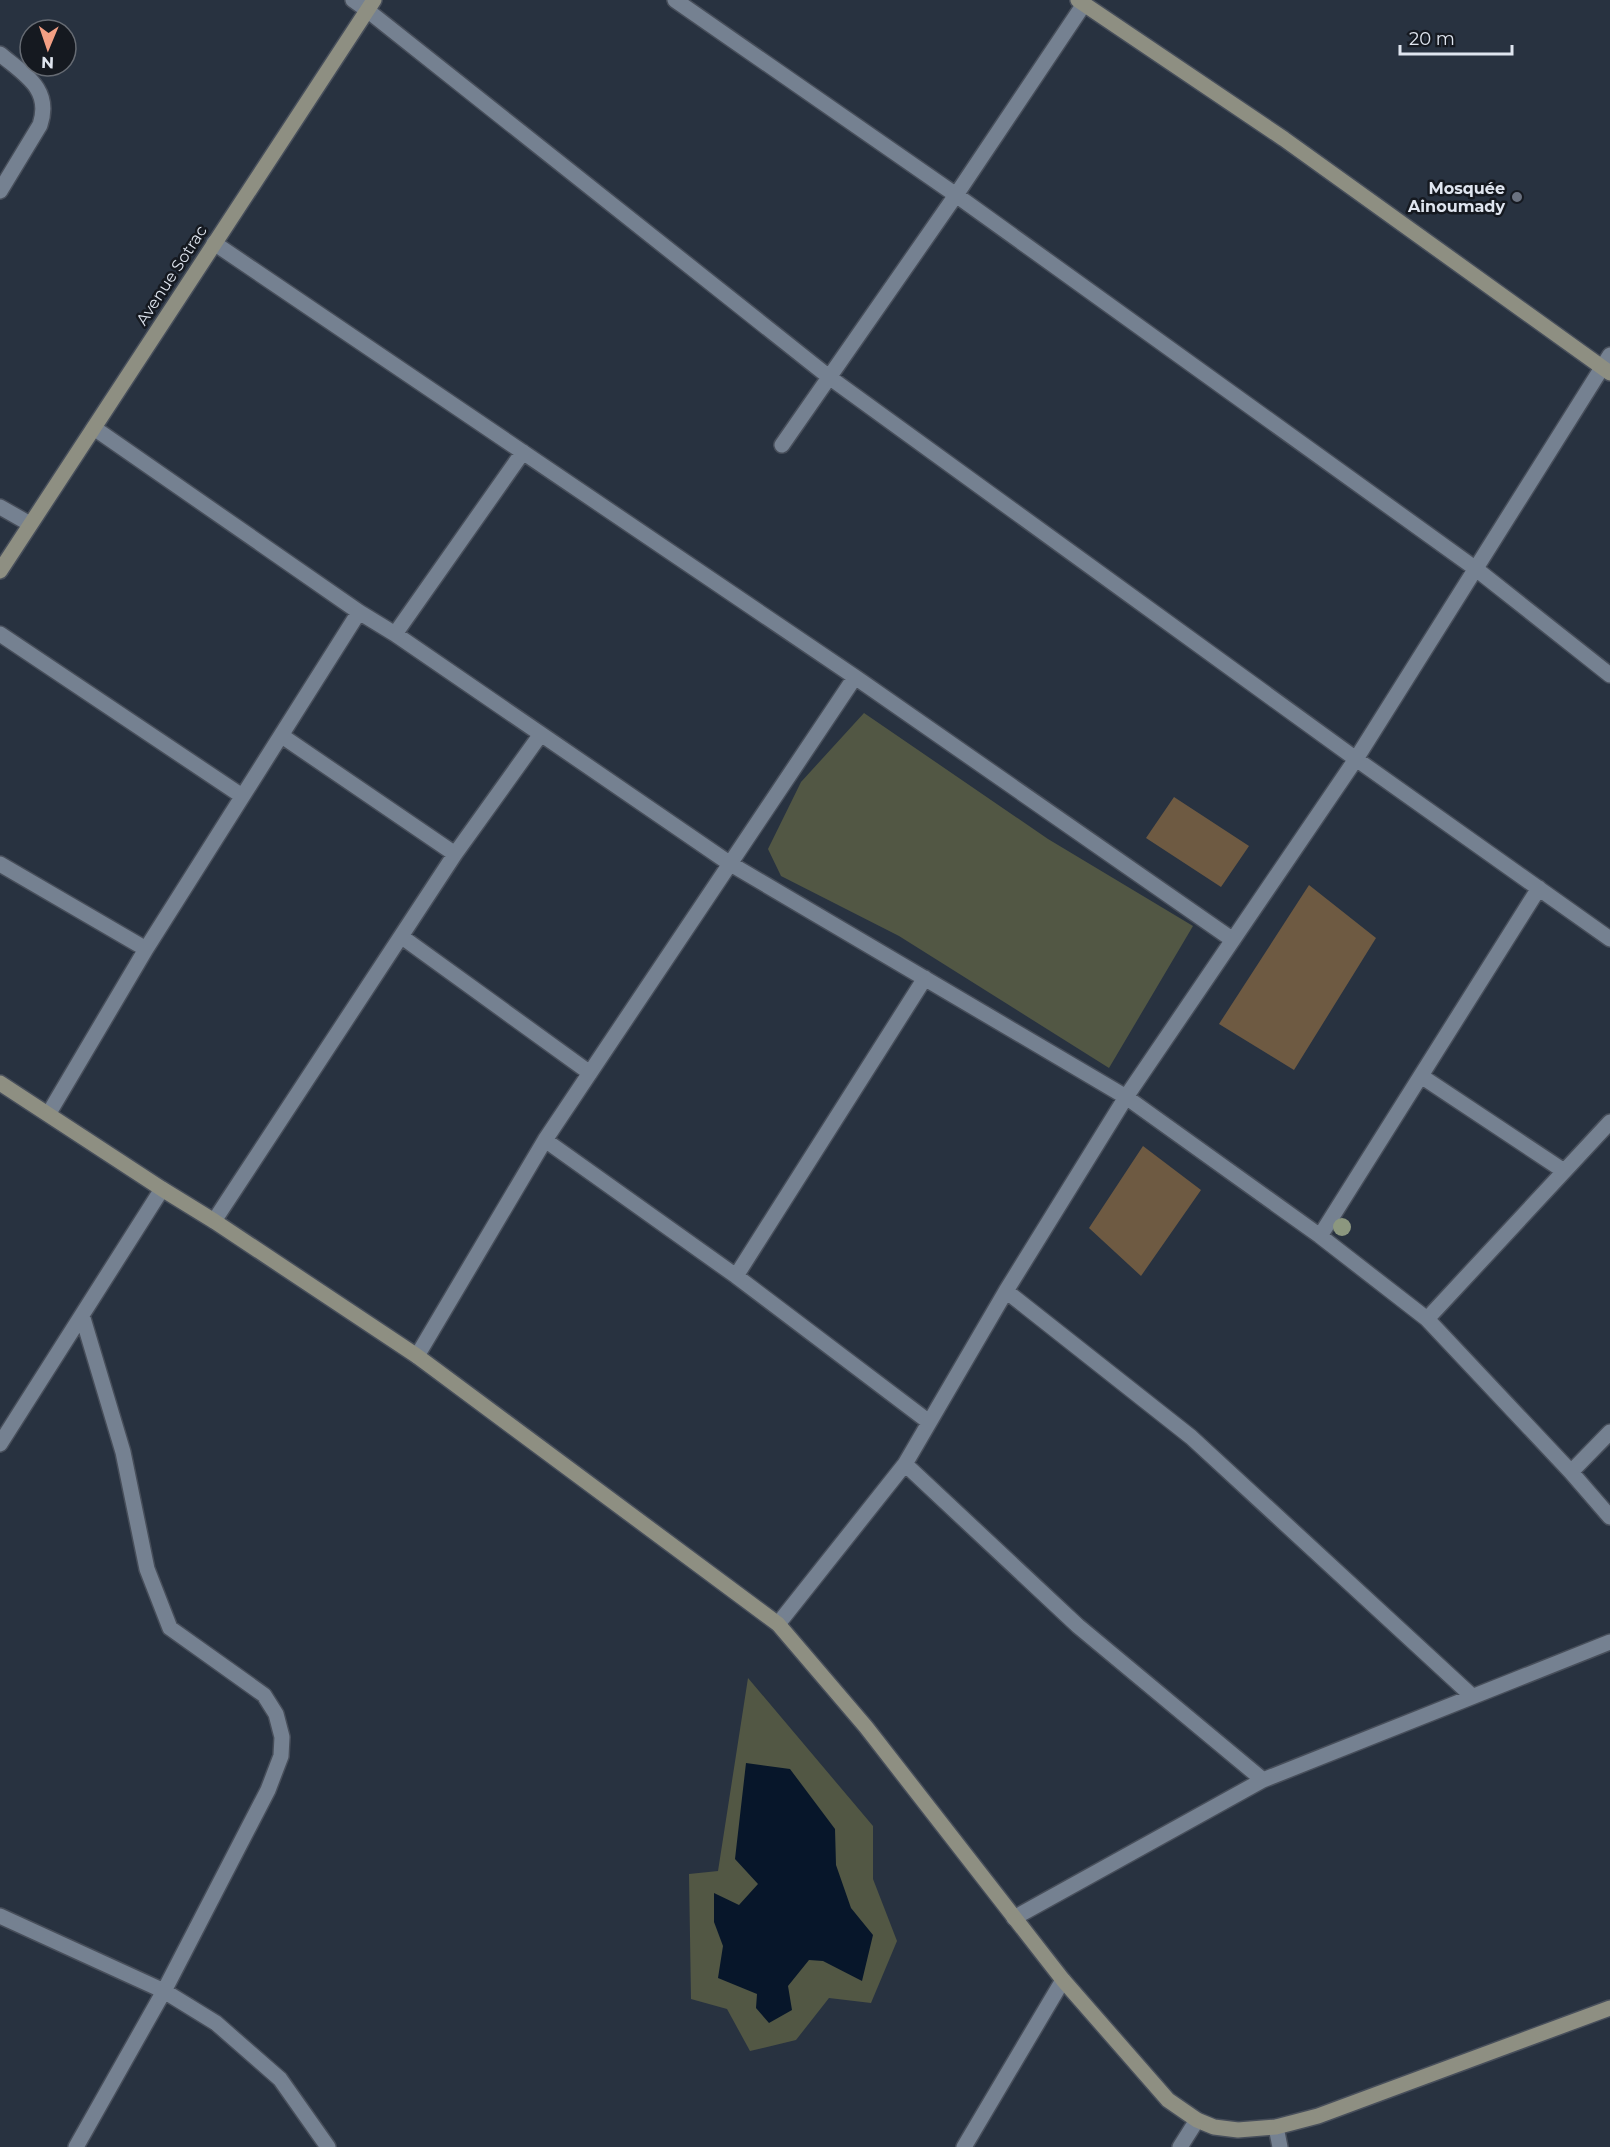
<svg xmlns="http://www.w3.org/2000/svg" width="1610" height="2147" font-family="Montserrat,sans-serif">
	<rect width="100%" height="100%" fill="#283240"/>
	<path fill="#525744" d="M864,713L1048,839L1193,926L1109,1068L899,936L781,876L768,849L801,782Z
		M748,1678L873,1826V1879L897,1941L871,2003L829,1998L796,2040L750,2051L727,2009L691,1999L689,1874L718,1871Z"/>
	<path fill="#07162a" d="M746,1763L790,1769L835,1829L836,1865L851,1908L873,1935L862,1981L823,1961L809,1960L788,1986L792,2010L769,2023L756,2008L757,1994L718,1978L723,1946L714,1922V1893L739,1905L758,1884L735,1859Z"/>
	<path fill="#6e5a42" d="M1174,797L1249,846L1221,887L1146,838Z
		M1309,885L1376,938L1294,1070L1219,1024Z
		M1143,1146L1201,1190L1141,1276L1089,1228Z"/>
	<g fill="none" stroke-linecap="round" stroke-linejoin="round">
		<defs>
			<path id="street" d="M353,0L367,10L829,377L1356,759L1610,939
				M675,0L956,195L1476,569L1610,675
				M0,54C25,75 52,89 40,125L0,191
				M214,243L855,677L1233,940
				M94,428L359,612L395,634L729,863L1126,1097L1320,1236L1427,1319L1571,1472L1610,1517
				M782,445L956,195L1084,4
				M0,507L30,524
				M0,634L242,796
				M395,634L523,452
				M282,736L455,854
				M0,864L146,949
				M402,937L590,1073
				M1421,1076L1564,1171
				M49,1113L146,949L359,612
				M545,1140L736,1276L929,1422
				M214,1221L455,854L541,734
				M1320,1236L1539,888
				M736,1276L925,978
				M1006,1291L1191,1437L1472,1696
				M1427,1319L1610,1122
				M417,1356L545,1140L855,677
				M0,1444L162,1189
				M905,1464L1078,1626L1263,1780
				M1571,1472L1610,1432
				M778,1624L905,1464L1006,1291L1126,1097L1356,759L1610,355
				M0,1916L164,1991L216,2023L280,2079L328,2147
				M1014,1918L1263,1780L1610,1642
				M1276,2127L1280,2147
				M76,2147L164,1991L268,1790L281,1756L282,1737L276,1714L264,1695L170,1628L147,1569L123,1452L82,1315
				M964,2147L1063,1980
				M1180,2147L1197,2120"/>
			<path id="secondary" d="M1078,0L1284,139L1610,373
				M0,571L374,0
				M0,1083L162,1189L214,1221L417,1356L778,1624L866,1727L1063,1980L1168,2100L1197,2120L1214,2127L1238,2130L1276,2127L1318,2116L1610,2008"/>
		</defs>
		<use href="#street" stroke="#474e5a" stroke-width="18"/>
		<use href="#secondary" stroke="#474e5a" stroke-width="18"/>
		<use href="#street" stroke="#758191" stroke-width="15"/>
		<use href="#secondary" stroke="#8e8f82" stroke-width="15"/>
	</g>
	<circle fill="#8c977f" cx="1342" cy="1227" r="9"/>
	<circle fill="#6b7280" stroke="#151920" stroke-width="2" cx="1517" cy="197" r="6"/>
	<g text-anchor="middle" stroke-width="5" stroke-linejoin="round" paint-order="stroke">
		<g font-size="16" font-weight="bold" fill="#dfe5ef" stroke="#151920" text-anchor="end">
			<text x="1505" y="194">Mosquée<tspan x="1505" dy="18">Ainoumady</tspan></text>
		</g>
		<g font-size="16" fill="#dfe5ef" stroke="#151920">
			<text transform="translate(171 275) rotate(-57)" y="6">Avenue Sotrac</text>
		</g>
	</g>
	<g transform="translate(48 48) rotate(182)"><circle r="28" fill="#151920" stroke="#666b73" stroke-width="1.5"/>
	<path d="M0-4.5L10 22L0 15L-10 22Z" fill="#f39f84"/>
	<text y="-9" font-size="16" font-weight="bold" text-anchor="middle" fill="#dfe5ef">N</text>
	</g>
	<path d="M1400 45v9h112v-9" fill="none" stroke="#dfe5ef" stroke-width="3"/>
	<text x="1409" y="45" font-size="18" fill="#dfe5ef" stroke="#151920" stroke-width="4.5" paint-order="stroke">20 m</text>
</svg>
